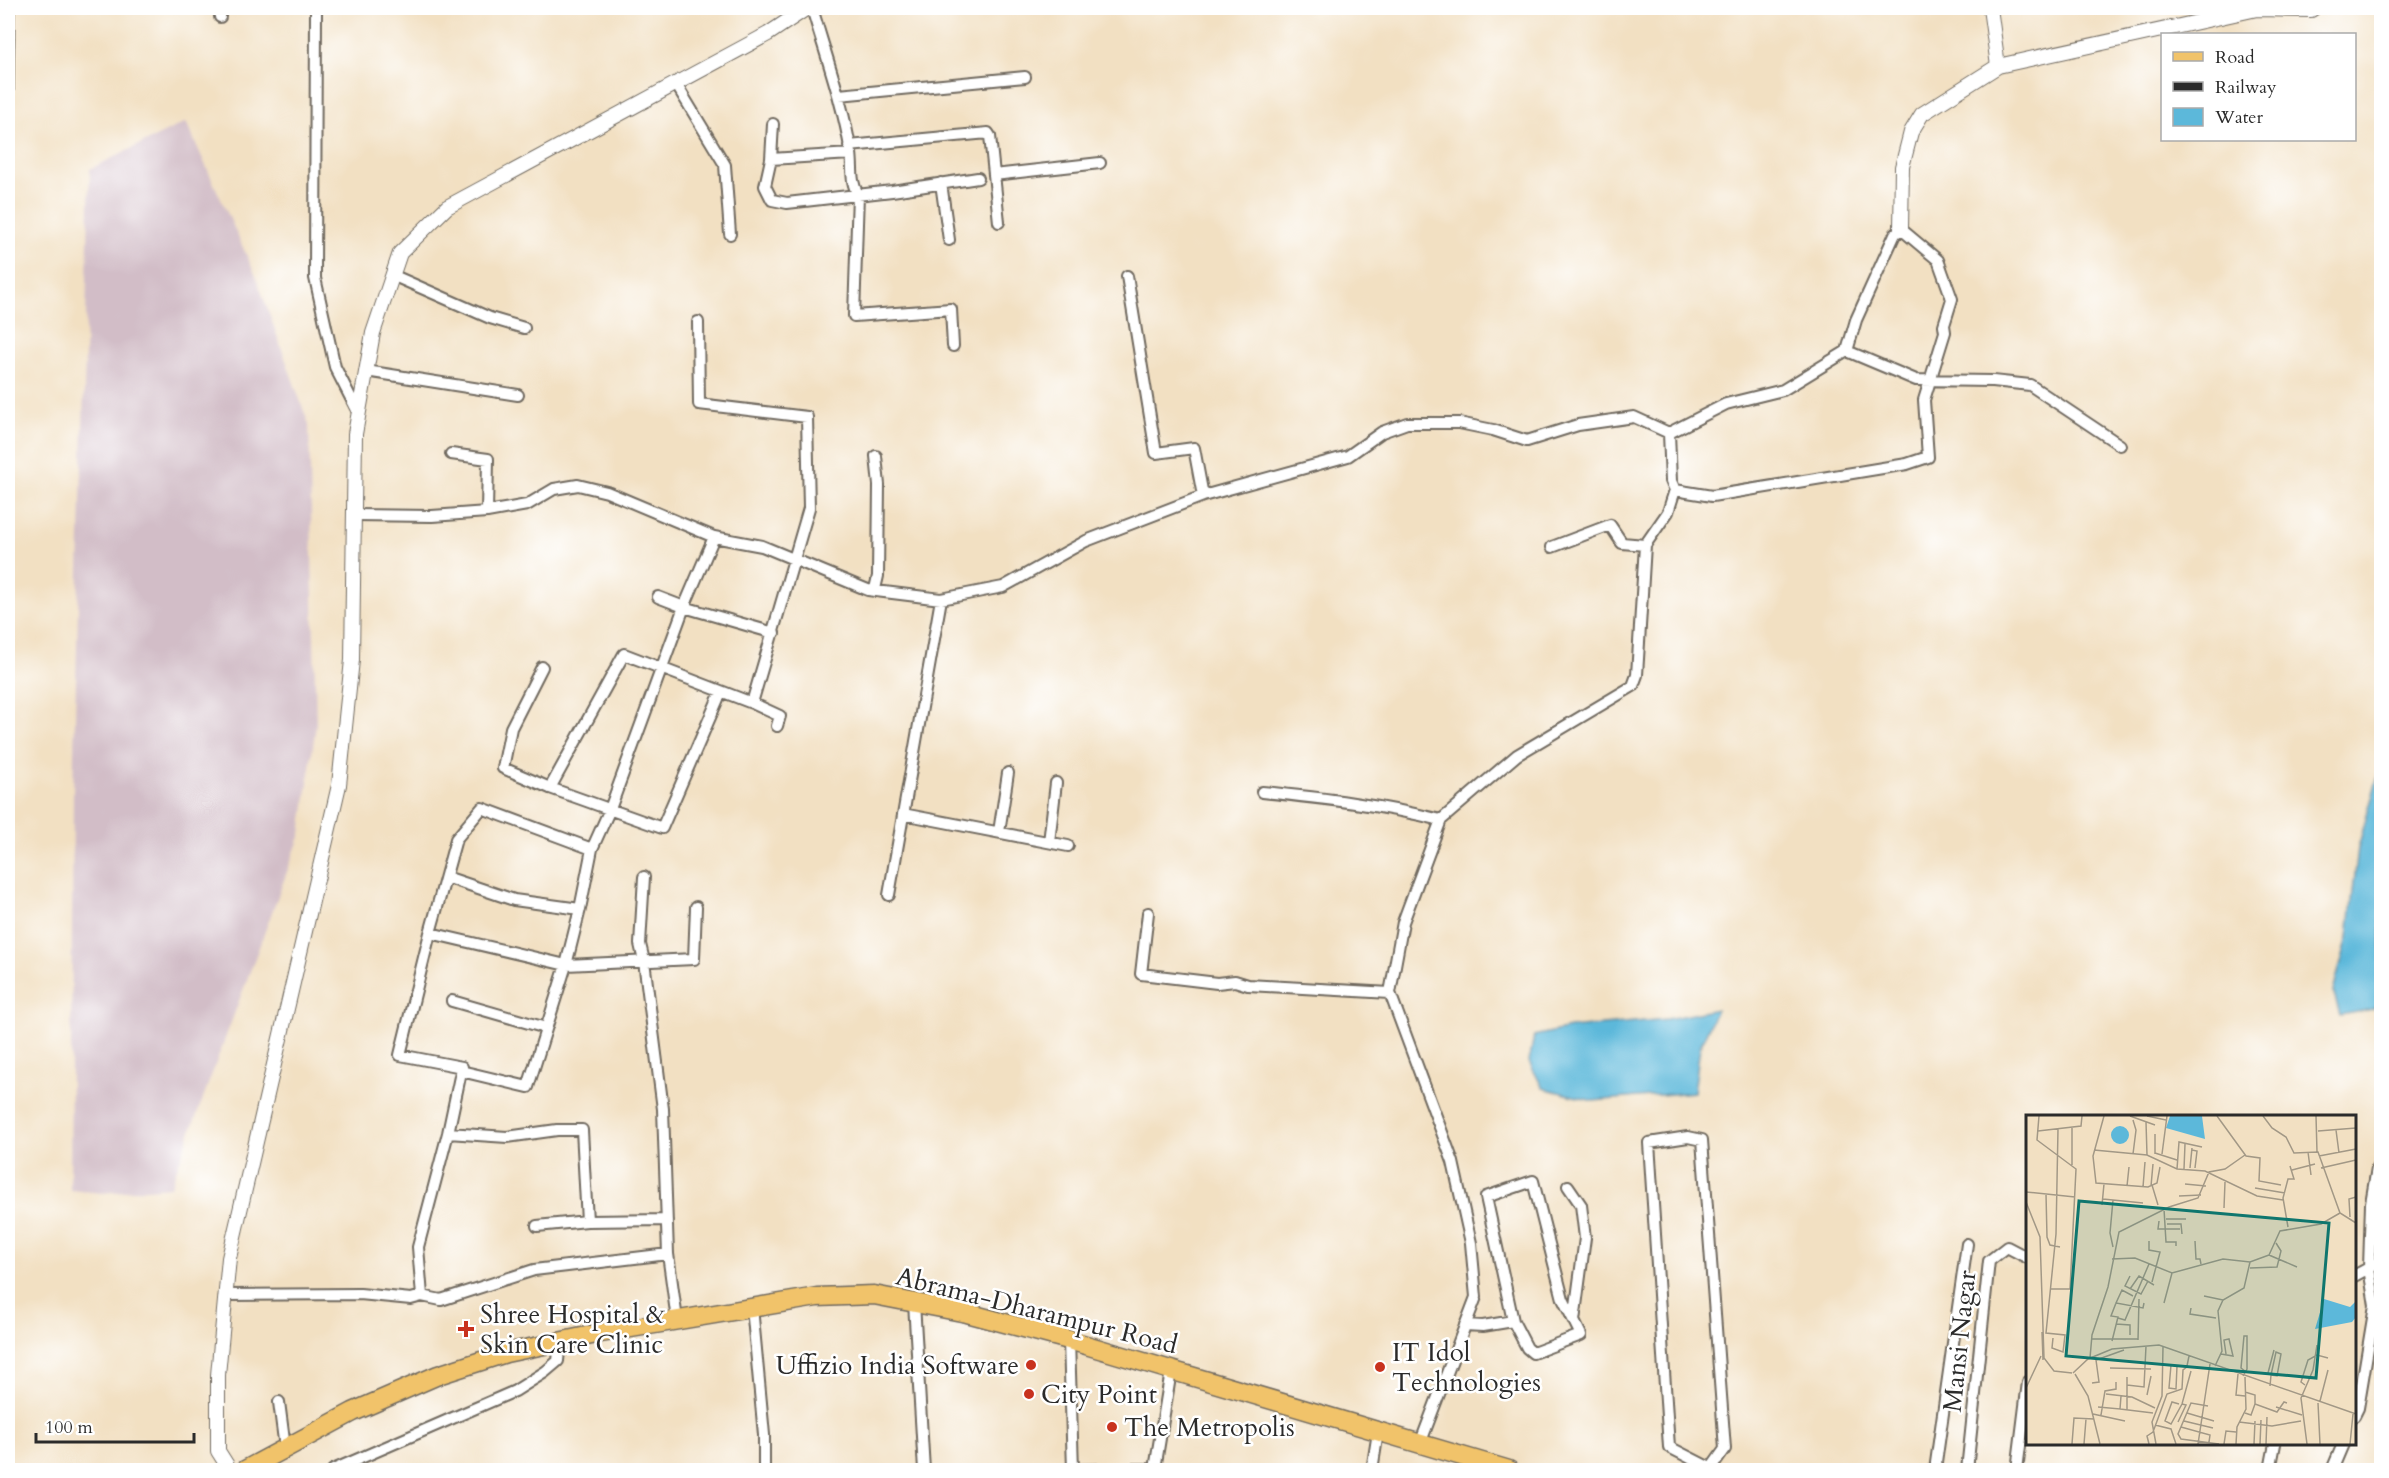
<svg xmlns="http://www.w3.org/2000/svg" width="2389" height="1478" font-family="Cardo,serif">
	<rect width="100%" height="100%" fill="#fff"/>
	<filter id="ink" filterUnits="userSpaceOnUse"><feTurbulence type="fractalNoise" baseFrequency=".0167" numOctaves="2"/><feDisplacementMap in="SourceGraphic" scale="12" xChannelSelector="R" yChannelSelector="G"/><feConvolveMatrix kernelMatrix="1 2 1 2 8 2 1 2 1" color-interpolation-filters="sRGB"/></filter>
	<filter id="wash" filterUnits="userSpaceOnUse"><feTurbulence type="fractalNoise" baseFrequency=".008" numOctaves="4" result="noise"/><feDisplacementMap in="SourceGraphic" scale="24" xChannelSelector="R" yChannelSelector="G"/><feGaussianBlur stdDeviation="1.35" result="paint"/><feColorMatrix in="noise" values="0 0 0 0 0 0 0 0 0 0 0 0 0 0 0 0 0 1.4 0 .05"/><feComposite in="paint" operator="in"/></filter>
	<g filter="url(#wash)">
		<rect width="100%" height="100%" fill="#f2e0c2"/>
		<path fill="#d2bdc7" d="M186,122L255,274L309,425L316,724L301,834L170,1187L102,1193L70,1190L73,791L90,169Z"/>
		<path fill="#5cb8da" stroke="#447282" stroke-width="1.5" d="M2381,765V1000L2373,1009L2340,1015L2333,991L2348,937L2358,848Z
			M1717,1009L1700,1047L1694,1092L1593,1101L1543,1088L1529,1062L1534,1036L1570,1028L1667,1019Z"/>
	</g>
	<g filter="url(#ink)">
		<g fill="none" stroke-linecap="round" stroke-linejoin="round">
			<defs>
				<path id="minor" d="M220,8V17
					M316,8L315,278L335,367L359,414
					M812,8C826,56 843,103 851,153C853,167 850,182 858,194L854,316L951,309L953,346
					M676,84L725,165L730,234
					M839,95L1025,77
					M773,124L771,159L765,186L772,200L787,203L892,191L978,178
					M849,146L988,133L990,136L999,222
					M771,159L851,154
					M994,175L1100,163
					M941,183L949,240
					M392,275L490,318L524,328
					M1127,276C1137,335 1146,394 1156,453L1194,448L1203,496
					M698,322L699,404L807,417L809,508L752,703
					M366,371L518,395
					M451,454L488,459L487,512
					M1675,490L1712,496L1907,464L1928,457L1924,400L1945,332L1944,325L1952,299L1938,260L1901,229L1895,234L1856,320L1847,351L1916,380L1993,381L2030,385L2120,445
					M354,515L432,516L487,512L527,505L554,489L578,485L607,492L714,537L762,546L868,590L941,599L1003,587L1086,541L1203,496L1348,456L1382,432L1407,423H1459L1493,430L1527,441L1578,425L1634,417L1669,433L1726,404L1783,390L1847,351
					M1552,547L1610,525L1622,543L1645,545
					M875,589L878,576L879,485L876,456
					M658,597L684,607L774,633
					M542,667L511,728L503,768L550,788L662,828L721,692
					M550,788L624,654L752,703L780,716L777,726
					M1262,792C1323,798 1381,805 1441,820
					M903,814L1068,846
					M999,832L1008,773
					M1049,842L1056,783
					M592,849L482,808L456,839L430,933L566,965L694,959L696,907
					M446,877L514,900L580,909
					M644,877L640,944L644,961L663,1109L668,1254L677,1320
					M889,895L941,599
					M1148,913L1141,974L1217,983L1235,981L1248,985L1390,993
					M452,1001L546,1028
					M461,1071L528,1087L566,965L580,909L592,849L610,809L684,607L714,537
					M448,1133L507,1137L557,1130H582L587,1221
					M1568,1186L1581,1205L1585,1238L1574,1321
					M537,1226L587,1221L667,1220
					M2354,1276L2382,1261
					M226,1295L360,1294L411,1299L422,1296L441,1300L534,1270L668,1254
					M422,1296L418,1247L448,1133L462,1067L400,1055L430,933
					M914,1303L924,1470
					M752,1307L764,1435V1470
					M1465,1325L1483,1326L1513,1321L1527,1348L1533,1353L1581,1335L1563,1299L1533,1181L1486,1197L1513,1321
					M1069,1340L1073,1470
					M279,1402L285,1448
					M2354,1416L2358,1408L2375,1306L2369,1268L2371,1203L2377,1168
					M1420,1444L1476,1297L1471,1243L1453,1162L1390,993L1403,922L1441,820L1517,755L1633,686L1637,675L1645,545L1668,512L1675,490L1671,481L1669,433
					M333,1470L515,1391L545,1372L558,1361L560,1341
					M1071,1470L1155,1469L1171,1371
					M1372,1470L1378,1432
					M1710,1470L1725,1449L1702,1140L1688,1137L1649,1143L1669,1447L1710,1468
					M1935,1470L1967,1244
					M1967,1470L1989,1261L2007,1247L2028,1258
					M2017,1470L2028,1382
					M2270,1470L2275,1444
					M2332,1470L2343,1444"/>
				<path id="tertiary" d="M1990,8L1998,66
					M1901,229L1902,167L1911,132L1922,114L1998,66L2257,9L2311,10L2314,8
					M230,1470L218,1451V1375L229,1258L339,785L352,660L355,434L373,333L400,253L447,207L768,34L807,8"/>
				<path id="primary" d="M245,1470L353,1412L438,1375L506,1353L601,1333L817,1297L874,1295L967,1313L1069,1340L1509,1470"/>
			</defs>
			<use href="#minor" stroke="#716a60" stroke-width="14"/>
			<use href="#tertiary" stroke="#716a60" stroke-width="16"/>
			<use href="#primary" stroke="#716a60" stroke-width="21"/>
			<use href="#minor" stroke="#fff" stroke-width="10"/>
			<use href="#tertiary" stroke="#fff" stroke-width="14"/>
			<use href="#primary" stroke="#f1c36a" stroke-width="18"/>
			<defs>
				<path id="rail" d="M8,506L13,8"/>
			</defs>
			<use href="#rail" stroke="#2b2b2b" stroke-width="5"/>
			<use href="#rail" stroke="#fff" stroke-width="3" stroke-dasharray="9" stroke-linecap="butt"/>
		</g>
	</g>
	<g fill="#c8321e" stroke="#fff" stroke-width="2">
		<path d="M463 1320h6v6h6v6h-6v6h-6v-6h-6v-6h6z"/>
		<circle cx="1031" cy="1365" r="6"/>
		<circle cx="1380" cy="1367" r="6"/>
		<circle cx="1029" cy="1394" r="6"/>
		<circle cx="1112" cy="1427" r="6"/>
	</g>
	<g text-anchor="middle" stroke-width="5" stroke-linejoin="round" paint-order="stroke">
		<g font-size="26" fill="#2b2b2b" stroke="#fff">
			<text transform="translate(1037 1310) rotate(14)" y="9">Abrama-Dharampur Road</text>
			<text transform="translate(1959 1341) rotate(-84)" y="9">Mansi Nagar</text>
		</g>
		<g font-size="26" fill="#2b2b2b" stroke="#fff" text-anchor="start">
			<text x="480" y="1323">Shree Hospital &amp;<tspan x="480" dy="30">Skin Care Clinic</tspan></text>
			<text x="1392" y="1361">IT Idol<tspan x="1392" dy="30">Technologies</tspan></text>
			<text x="1019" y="1374" text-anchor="end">Uffizio India Software</text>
			<text x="1041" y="1403">City Point</text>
			<text x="1124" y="1436">The Metropolis</text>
		</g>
	</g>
	<g transform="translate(2026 1115)">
		<rect width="330" height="330" fill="#f2e0c2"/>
		<path d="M144,1H176L179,24L140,13ZM85 20a9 9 0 1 1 18 0a9 9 0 1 1-18 0ZM298,184L324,192L330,186V202L326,207L289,214Z" fill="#5cb8da"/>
		<path fill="none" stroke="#a29886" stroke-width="1.5" d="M13,1L11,25L50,54L44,174H24M78,1L67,41L70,68L122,72L131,68L134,52M104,1L129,10M121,1L140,5M191,1L220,41L234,43L233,66L255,70M237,1L246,13L260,22L268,38L292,37L314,98L330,108M290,1L291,37M107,5L110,15L107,39M120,7L121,40M310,15L313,38M12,16L55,11L56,1M292,16L330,13M129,19V39M68,35L121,40L151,54L179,56L231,81L257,85M166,35L171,36L169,53M282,37L285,60M129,38L151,45M136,39L141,1M293,41L330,34M46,50V12M164,53L166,33M295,53L330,45M151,54L153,27L176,32M158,54L159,29M266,55L289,49M159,69L180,71M126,70L132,90M101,71L103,52M125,71L127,49M117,72L119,47M229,73L259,78M0,77L49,82M20,79L21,122L24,130L34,132M153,81L175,80M77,84L117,88M0,87L14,122L18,243L28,256L46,258M76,90L78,69M198,93L199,67M138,94L140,127H150V131M324,102L323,84L330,82M140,104H160M133,106L132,114H154M141,109H155L156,119M262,112L257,83L262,64H268L264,51M123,126V135L134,137L126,167M169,126L170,144H174L175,149M87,132L84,118L87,85M86,144L109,143L146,158L197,144L224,147L243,140M271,152L243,140L254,116L295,109L314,98M224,153L251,152L255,136L250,128M104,161L99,171L115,179L122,166M104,174L113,161L128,170M107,181L96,175L90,188L117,193L118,188M178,181L197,185M138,188L146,158M165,193L164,199L190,203M92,203L99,205L123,149M90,209L104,210V220M16,217L17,245M27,223L26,233L37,237L39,220L20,218L30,119L32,14M65,224H112M112,225L113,184M86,226L92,202L85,201L90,188M195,239L207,241L203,224L198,225L200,239M64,243L66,220L82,172L93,117L143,92L172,83L183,57L199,54L219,40M151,251L145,250L143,273L150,274L151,251H161L163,241M189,251L196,236L192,196L197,185L218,173L224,147M84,253L125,254M47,258L62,244L86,234L133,230L330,299M49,259L62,281L74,329M212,259L210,280L219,281M217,261L221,254V221H218L215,253L219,256M66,268L73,267L70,245L98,235M101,270L118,272L120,231M279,270L275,267L282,245L291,240L302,243M244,271L245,260L251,261L255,239L250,237L245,260L242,258L248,235M0,273L15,241M219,277L229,280V289L251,297L258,287L261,288M80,279L106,282L129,293M121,280L125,261M294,286L302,255M292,288L294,329M153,289L146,287L139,306L145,309L156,289L165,256M182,291L165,288L152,319L155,324L193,329M72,292L94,294L95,281M250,292L276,300M94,294L127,298M101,295V262M161,298L188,306M219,298L225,300L229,289M67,299L99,306M75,300L79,276L90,274V267M158,306L187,313M152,307L160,290L156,289M213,307L246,311L275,306M129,310L145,314L150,329M155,312L184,320L183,327M46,329L48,303L68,304M58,329L60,304M123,329L121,321L127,317L141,279L156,274L157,255L161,252M130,329L126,307L136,281L137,232M172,329L184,249M198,329L200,316L210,317M210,329L211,312L220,294L219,262M228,329L229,306M234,329L235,305M240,329L241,302M281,329L275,283L287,255L291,230M324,329L327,299"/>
		<path fill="#0f766e" fill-opacity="0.15" stroke="#0f766e" stroke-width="3" d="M53,86L303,108L290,263L40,241Z"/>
		<rect width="330" height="330" fill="none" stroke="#2b2b2b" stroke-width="3"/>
	</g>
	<rect width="2389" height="1478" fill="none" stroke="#fff" stroke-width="30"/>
	<rect x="2161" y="33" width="195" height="108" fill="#ffffff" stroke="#aaaaaa" stroke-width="1.5"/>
	<rect x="2173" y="52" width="30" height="9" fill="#f1c36a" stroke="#aaaaaa" stroke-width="1.5"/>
	<text x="2215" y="63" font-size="18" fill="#2b2b2b">Road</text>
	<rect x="2173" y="82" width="30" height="9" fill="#2b2b2b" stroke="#aaaaaa" stroke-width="1.5"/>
	<text x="2215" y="93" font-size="18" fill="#2b2b2b">Railway</text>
	<rect x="2173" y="108" width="30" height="18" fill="#5cb8da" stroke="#aaaaaa" stroke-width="1.5"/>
	<text x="2215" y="123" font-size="18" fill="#2b2b2b">Water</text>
	<path d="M36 1433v9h158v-9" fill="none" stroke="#2b2b2b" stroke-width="3"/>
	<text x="45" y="1433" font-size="18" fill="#2b2b2b" stroke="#ffffff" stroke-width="4.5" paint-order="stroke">100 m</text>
</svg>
